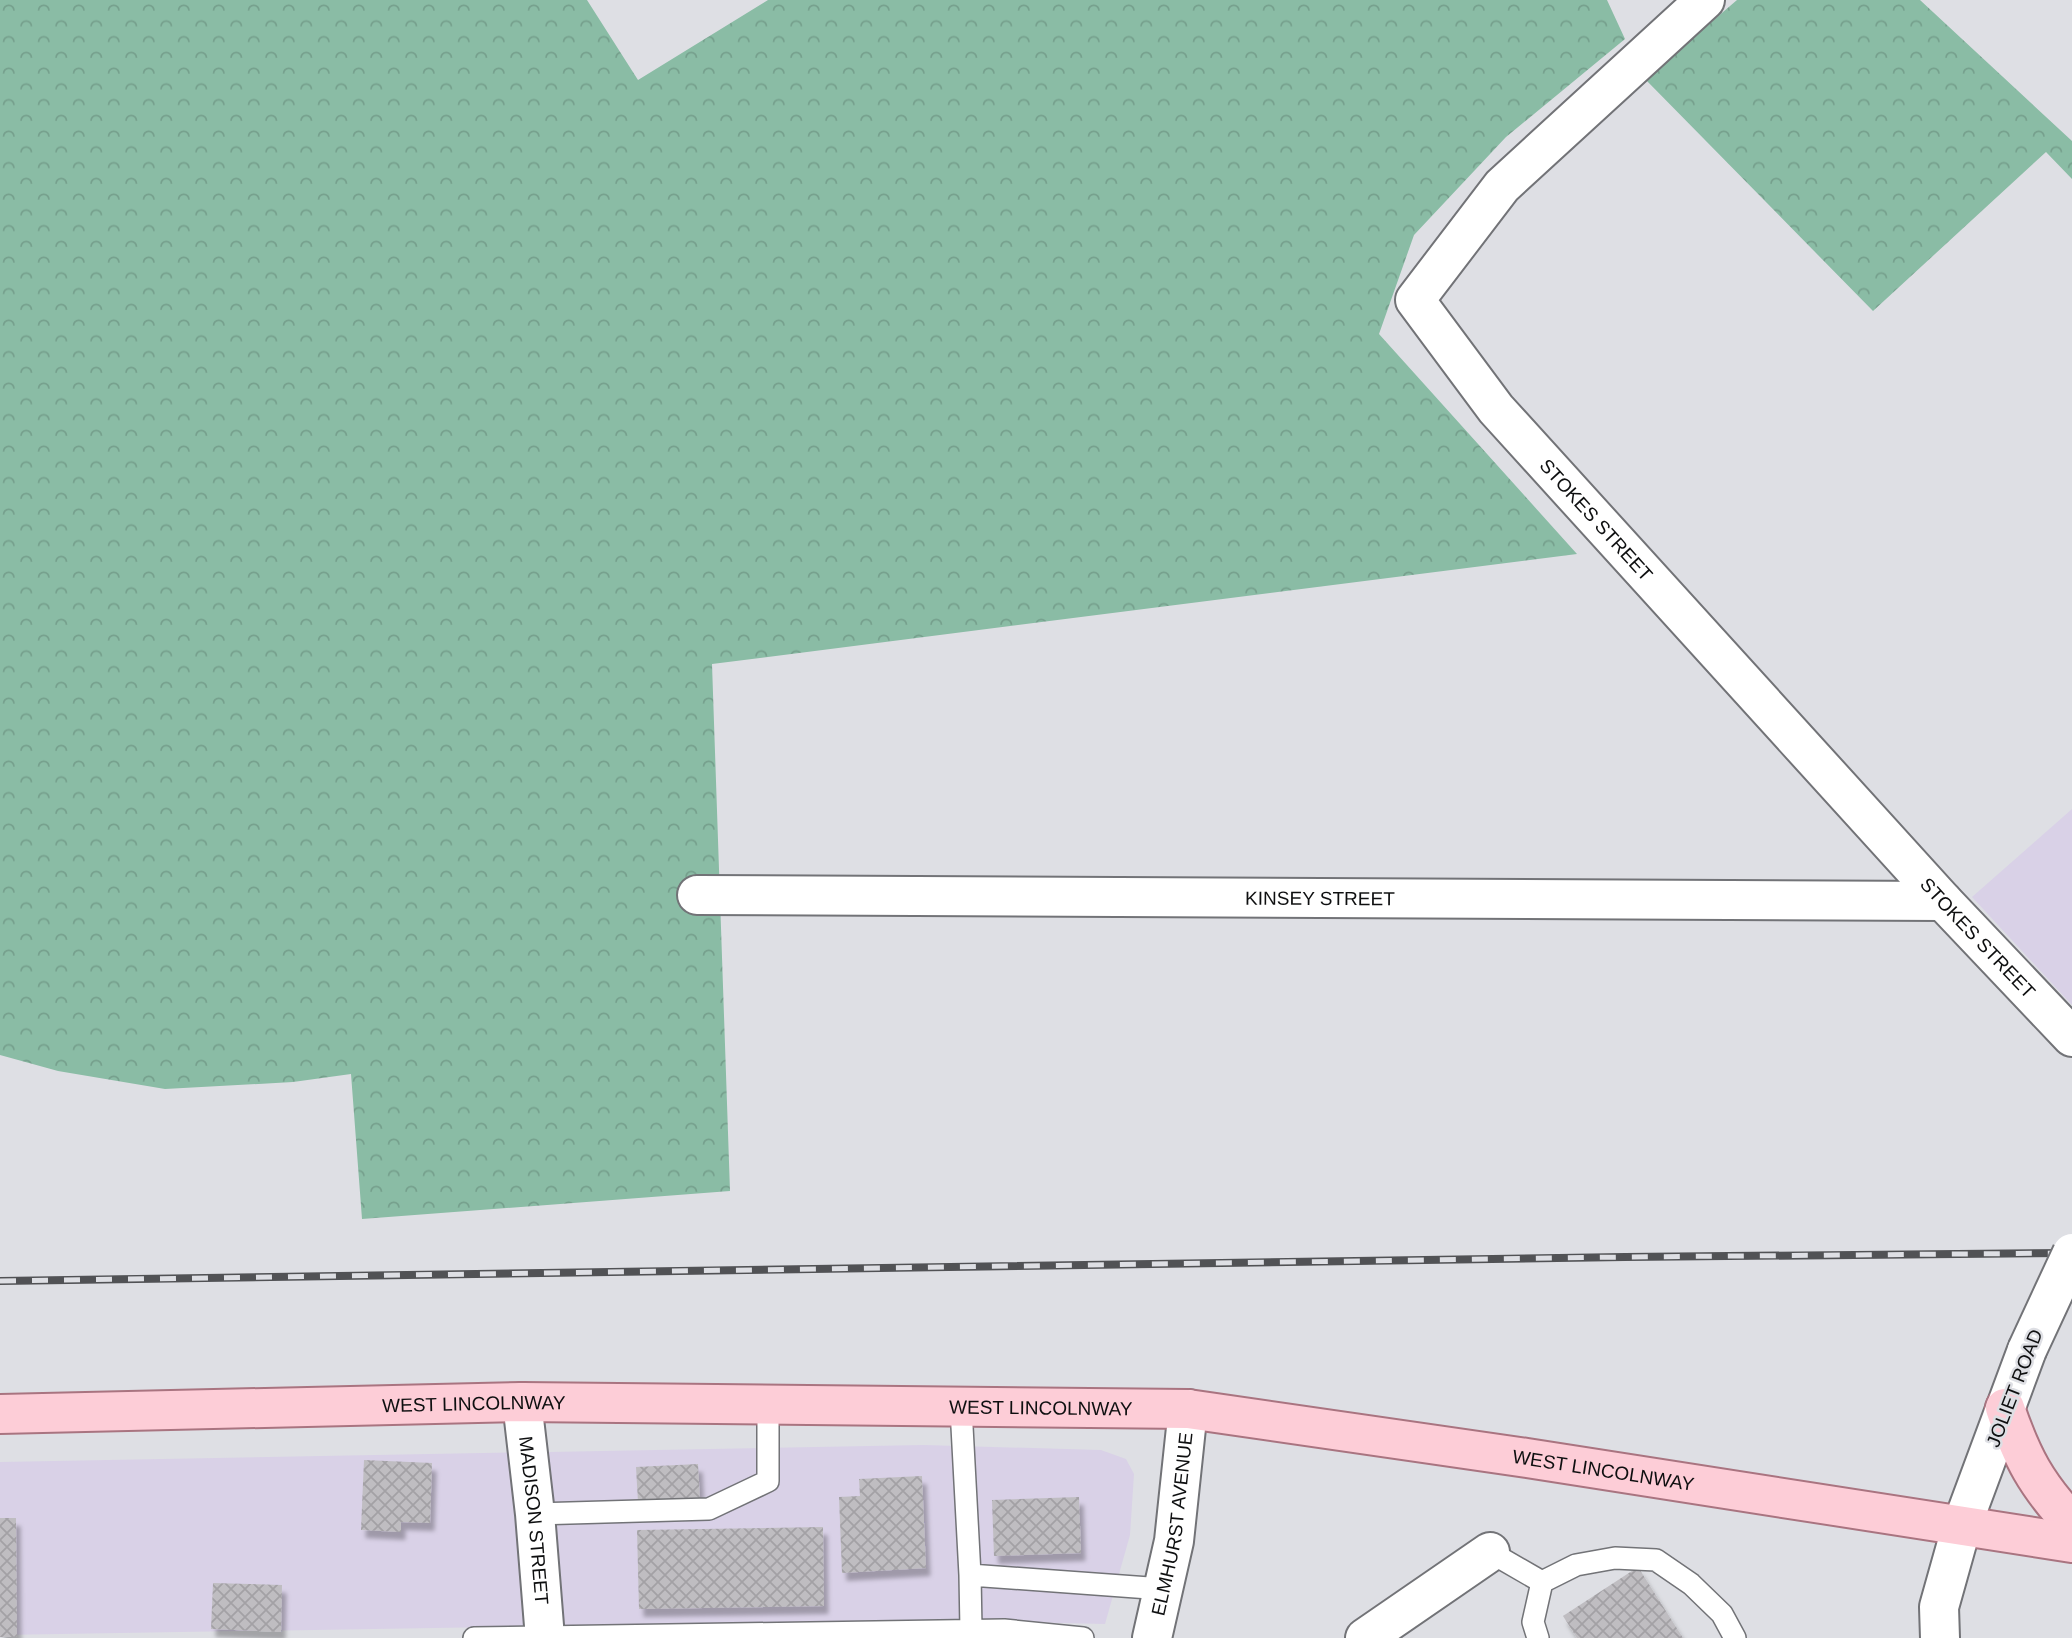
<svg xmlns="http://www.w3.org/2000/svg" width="2072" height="1638" font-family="Helvetica,sans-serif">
	<defs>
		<pattern id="forest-crowns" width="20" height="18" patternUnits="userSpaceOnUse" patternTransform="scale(1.75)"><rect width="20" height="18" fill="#8abca5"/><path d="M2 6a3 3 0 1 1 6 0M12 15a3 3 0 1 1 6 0" fill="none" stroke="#76a08d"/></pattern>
		<pattern id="building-cross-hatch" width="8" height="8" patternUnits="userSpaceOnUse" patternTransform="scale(1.75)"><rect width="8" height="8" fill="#bfbdc1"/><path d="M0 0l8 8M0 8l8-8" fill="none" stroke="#a3a1a5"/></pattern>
		<filter id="shadow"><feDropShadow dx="4.5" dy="8" stdDeviation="2" flood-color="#0004"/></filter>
	</defs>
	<rect width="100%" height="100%" fill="#dedfe4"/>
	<path fill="#d9d1e7" d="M2072,809V1005L1972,897Z
		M924,1445L1101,1450L1126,1459L1134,1474L1130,1535L1105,1624L924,1620L0,1635V1462Z"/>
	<path fill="url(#forest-crowns)" d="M0,0H587L638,80L768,0H1607L1625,39L1506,137L1414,235L1379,334L1577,554L712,664L730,1191L362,1219L351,1074L293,1082L165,1089L58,1071L0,1055Z
		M1737,0H1920L2072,141V179L2046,152L1873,311L1645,79Z"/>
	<path fill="url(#building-cross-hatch)" filter="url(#shadow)" d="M364,1460L432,1463L430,1523L401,1522V1532L361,1530Z
		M698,1464L700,1499L638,1502L636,1467Z
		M922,1476L926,1568L842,1573L839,1497L860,1496L859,1479Z
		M1079,1497L1081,1553L994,1556L992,1500Z
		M0,1518H16L17,1637H0Z
		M823,1527L824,1606L639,1609L637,1530Z
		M1638,1567L1683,1638H1577L1563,1616Z
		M213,1583L282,1585L281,1632L211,1629Z"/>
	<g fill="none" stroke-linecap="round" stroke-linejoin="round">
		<defs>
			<path id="service" d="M961,1408L970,1575L1163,1589
				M535,1514L709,1509L768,1481V1407
				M1490,1552L1542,1582L1576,1565L1615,1558L1656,1560L1691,1584L1722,1614L1735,1638
				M970,1575L971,1630
				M474,1638L1004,1630L1083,1638
				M1538,1638L1533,1622L1542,1582"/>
			<g id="minor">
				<path id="s1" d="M1705,0L1502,186L1415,300L1496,409L1943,901L2072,1037"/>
				<path id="s2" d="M697,895L1943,901"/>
				<path id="s3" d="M522,1402L535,1514L545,1638"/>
				<path id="s4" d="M1152,1638L1174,1541L1188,1409"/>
				<path d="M1365,1638L1490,1552"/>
				<path d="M1940,1638L1939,1607L1962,1525"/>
			</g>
			<path id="secondary" d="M1962,1525L2027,1350"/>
			<g id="primary">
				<path d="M2005,1408C2022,1458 2036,1484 2072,1523"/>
				<path id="s5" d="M0,1414L522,1402L1188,1409L1527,1458L2072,1543"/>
			</g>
		</defs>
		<use href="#service" stroke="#727377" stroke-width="24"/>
		<use href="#minor" stroke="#727377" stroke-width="42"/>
		<use href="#secondary" stroke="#727377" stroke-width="42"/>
		<use href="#primary" stroke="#a97480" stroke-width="42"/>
		<use href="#service" stroke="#fff" stroke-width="21"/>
		<use href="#minor" stroke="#fff" stroke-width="38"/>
		<use href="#secondary" stroke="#fff" stroke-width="38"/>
		<use href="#primary" stroke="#fdcdd7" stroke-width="38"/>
		<defs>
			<path id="rail" d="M0,1281L1625,1257L2072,1253"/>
		</defs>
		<use href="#rail" stroke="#515255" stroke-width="8"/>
		<use href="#rail" stroke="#dedfe4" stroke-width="5" stroke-dasharray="16" stroke-linecap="butt"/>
		<defs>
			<path id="secondary-bridge" d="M2027,1350L2072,1253"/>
		</defs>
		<use href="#secondary-bridge" stroke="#727377" stroke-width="42" stroke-linecap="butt"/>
		<use href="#secondary-bridge" stroke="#fff" stroke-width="38"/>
	</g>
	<g text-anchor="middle" stroke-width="5" stroke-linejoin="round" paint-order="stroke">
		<g font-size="19" fill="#0e0f10" stroke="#dedfe4">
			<text dy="7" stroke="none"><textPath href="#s1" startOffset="704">STOKES STREET</textPath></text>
			<text dy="7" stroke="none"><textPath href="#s2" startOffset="623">KINSEY STREET</textPath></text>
			<text dy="7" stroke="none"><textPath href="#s1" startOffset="1270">STOKES STREET</textPath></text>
			<text transform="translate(2014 1388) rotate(-69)" y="7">JOLIET ROAD</text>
			<text dy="7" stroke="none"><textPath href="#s5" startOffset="474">WEST LINCOLNWAY</textPath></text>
			<text dy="7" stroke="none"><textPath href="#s5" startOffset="1041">WEST LINCOLNWAY</textPath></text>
			<text dy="7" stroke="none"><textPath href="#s5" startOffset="1608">WEST LINCOLNWAY</textPath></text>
			<text dy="7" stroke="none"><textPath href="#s3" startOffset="119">MADISON STREET</textPath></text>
			<text dy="7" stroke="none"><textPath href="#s4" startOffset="116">ELMHURST AVENUE</textPath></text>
		</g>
	</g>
</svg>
